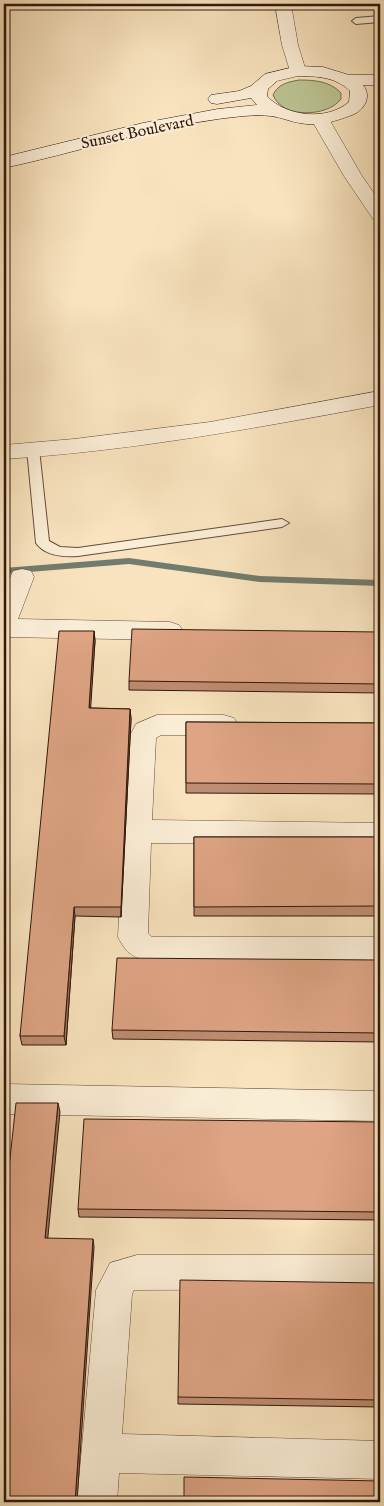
<svg xmlns="http://www.w3.org/2000/svg" width="384" height="1506" font-family="'IM FELL English',serif">
	<rect width="100%" height="100%" fill="#f8e3be"/>
	<filter id="stains"><feTurbulence type="fractalNoise" baseFrequency=".004" numOctaves="4"/><feColorMatrix values="0 0 0 0 .2 0 0 0 0 .09 0 0 0 0 .02 0 0 0 .5 -.17"/></filter>
	<radialGradient id="worn" r=".72"><stop offset=".6" stop-color="#630" stop-opacity="0"/><stop offset="1" stop-color="#630" stop-opacity=".3"/></radialGradient>
	<path fill="#bcc493" stroke="#766e50" d="M299,80C314,80 330,81 341,93V99C328,117 282,119 273,95C278,84 288,82 299,80Z"/>
	<g fill="none" stroke-linecap="round" stroke-linejoin="round">
		<path fill="#727c6e" fill-rule="evenodd" d="M129,558L260,576L380,580V586L260,582L129,564L4,574V568Z"/>
		<defs>
			<path id="service" d="M380,16V22L356,24L352,21L356,18Z
				M33,445L39,449L49,541L60,547L78,548L282,519L289,523L282,527L78,556C64,557 45,556 36,543L27,449Z"/>
			<path id="minor" d="M320,114L326,115L329,119L362,176L380,202V221L373,219L344,176L311,119L314,115Z
				M380,391V405C256,428 131,451 4,459V445L74,439L210,422Z
				M22,569L31,571L34,577L18,619L170,622L179,625L183,631L179,637L170,640L4,637V592L13,571Z
				M157,715H224L234,718L238,725L234,732L224,735H161L156,738L152,820L380,823V845L151,843L148,933L152,937H380V963H152C134,957 127,955 118,937L127,741L136,724Z
				M4,1084L380,1091V1121L4,1114Z
				M137,1255H380V1289L134,1290L132,1294L122,1434L380,1441V1479L119,1473L117,1502H77L96,1290L110,1263Z"/>
			<path id="tertiary" d="M275,4H291L298,45L306,71L304,75H292L290,71L282,45Z"/>
			<path id="secondary" d="M298,66L323,67L349,75H380V85H363C372,96 365,110 352,115C336,121 318,127 300,123C291,122 281,117 271,116C254,114 235,117 218,119C145,129 75,153 4,168V157L143,123L218,109L257,105L251,98L217,104L211,103L208,99L211,95L239,91L251,86L265,74ZM298,76C317,76 336,77 350,91L349,102C327,121 286,117 267,96L268,89L277,81Z"/>
		</defs>
		<use href="#service" stroke="#634b39" stroke-width="2"/>
		<use href="#minor" stroke="#634b39" stroke-width="1"/>
		<use href="#tertiary" stroke="#634b39" stroke-width="1"/>
		<use href="#secondary" stroke="#31180d" stroke-width="1"/>
		<use href="#service" fill="#faedd5" fill-rule="evenodd"/>
		<use href="#minor" fill="#faedd5" fill-rule="evenodd"/>
		<use href="#tertiary" fill="#faedd5" fill-rule="evenodd"/>
		<use href="#secondary" fill="#faedd5" fill-rule="evenodd"/>
	</g>
	<path fill="#bf8d72" stroke="#31180d" d="M94,631L95,641L90,708L130,709L131,719L121,917L75,916L66,1045H22L20,1036Z
		M380,632V693L129,690V681Z
		M186,722L380,723V794L186,793Z
		M194,837H380V916H194Z
		M380,960V1042L113,1039L112,1030Z
		M380,1122V1220L79,1217L78,1209Z
		M380,1283V1407L178,1404V1397Z"/>
	<path fill="#9b735c" stroke="#31180d" d="M94,631L95,641L90,718L89,708Z
		M130,709L131,719L121,917V907Z
		M74,907L75,916L66,1045L64,1036Z
		M58,1103L60,1112L47,1246L45,1238Z
		M93,1239L94,1247L77,1502H75Z"/>
	<path fill="#dea484" stroke="#31180d" d="M132,629L380,632V684L129,681Z
		M59,631H94L89,708L130,709L121,907H74L64,1036H20Z
		M186,722L380,723V784L186,783Z
		M194,837H380V906L194,907Z
		M117,958L380,960V1033L112,1030Z
		M16,1103H58L45,1238L93,1239L75,1502H4V1214Z
		M84,1119L380,1122V1212L78,1209Z
		M180,1280L380,1283V1400L178,1397Z
		M184,1477L380,1481V1502H184Z"/>
	<g text-anchor="middle" stroke-width="4" stroke-linejoin="round" paint-order="stroke">
		<g font-size="16" fill="#31180d" stroke="#faedd5">
			<text transform="translate(137 131) rotate(-12)" y="6">Sunset Boulevard</text>
		</g>
	</g>
	<rect width="384" height="1506" fill="none" stroke="#f8e3be" stroke-width="20"/>
	<rect x="5" y="5" width="374" height="1496" fill="none" stroke="#31180d" stroke-width="2.5"/>
	<rect x="10" y="10" width="364" height="1486" fill="none" stroke="#31180d"/>
	<rect width="100%" height="100%" filter="url(#stains)"/>
	<rect width="100%" height="100%" fill="url(#worn)"/>
</svg>
